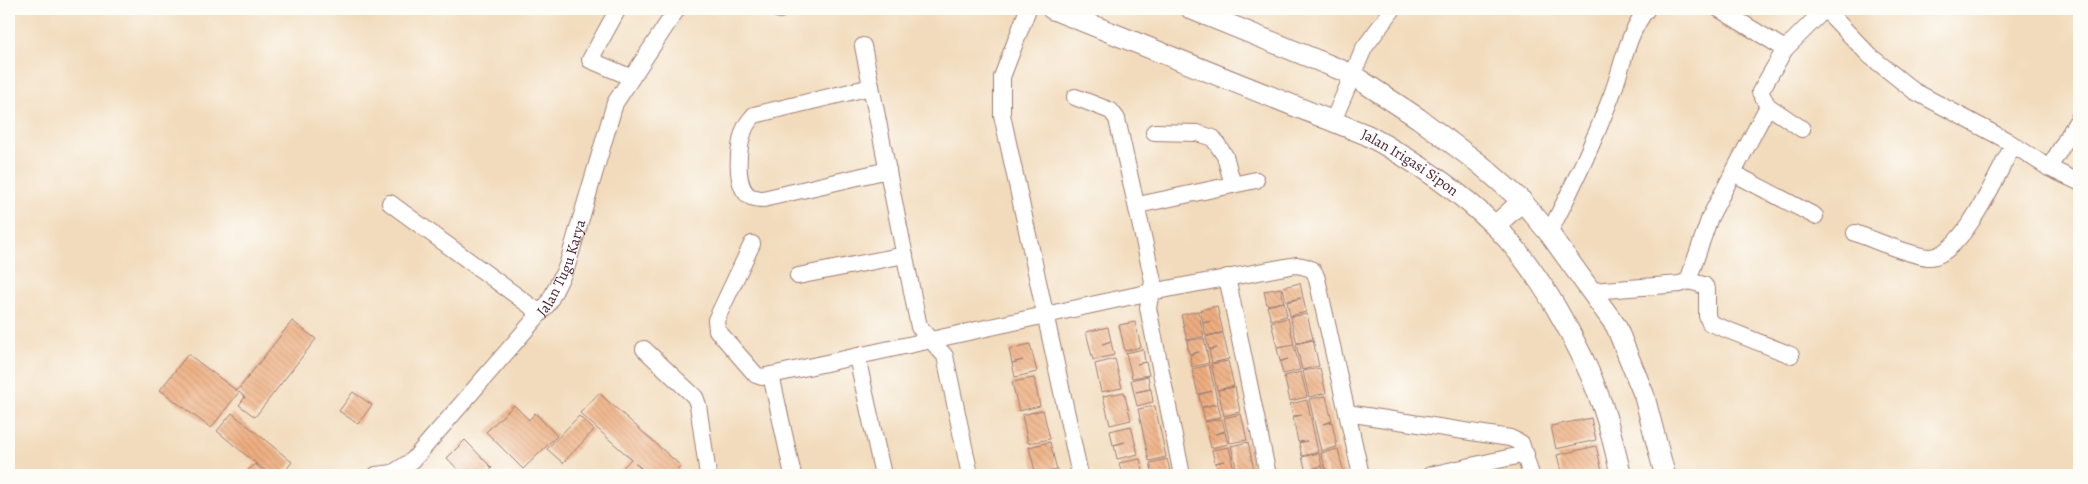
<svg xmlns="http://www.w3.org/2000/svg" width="2088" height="484" font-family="Alegreya,serif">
	<defs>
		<pattern id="building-back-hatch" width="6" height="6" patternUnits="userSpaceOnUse" patternTransform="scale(1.25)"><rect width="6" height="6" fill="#edad7f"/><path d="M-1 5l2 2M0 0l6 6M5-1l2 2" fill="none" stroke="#cd946e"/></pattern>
	</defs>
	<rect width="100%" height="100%" fill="#fdfcf7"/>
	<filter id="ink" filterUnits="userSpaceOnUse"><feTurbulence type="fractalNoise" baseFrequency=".02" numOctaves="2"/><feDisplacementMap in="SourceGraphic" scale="10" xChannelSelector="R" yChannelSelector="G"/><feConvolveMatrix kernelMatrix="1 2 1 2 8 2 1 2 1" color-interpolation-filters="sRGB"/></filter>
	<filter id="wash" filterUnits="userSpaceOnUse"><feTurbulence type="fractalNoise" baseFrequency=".0096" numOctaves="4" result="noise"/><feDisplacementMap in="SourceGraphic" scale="20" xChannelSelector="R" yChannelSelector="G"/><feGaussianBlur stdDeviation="1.12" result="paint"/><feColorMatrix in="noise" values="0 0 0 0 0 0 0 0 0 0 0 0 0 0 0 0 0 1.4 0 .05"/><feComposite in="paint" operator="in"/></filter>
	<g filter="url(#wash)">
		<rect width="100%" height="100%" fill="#f2dbbc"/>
		<g id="blocks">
			<path fill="url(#building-back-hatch)" d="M1300,283L1306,312L1290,316L1287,302L1301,298L1286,301L1283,287Z
				M1281,288L1284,302L1267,305L1264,291Z
				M1284,302L1287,316L1271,320L1267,306Z
				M1217,306L1223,332L1206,336L1203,323L1211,321L1203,323L1200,310Z
				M1198,311L1204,336L1187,340L1181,315Z
				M1307,314L1313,339L1297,343L1290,317Z
				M1288,318L1294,344L1277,347L1271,322Z
				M292,321L316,339L255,417L239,405L245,397L239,392L211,428L160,390L188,354L237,391Z
				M1135,322L1141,347L1125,351L1119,325Z
				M1108,327L1111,341L1102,344L1111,342L1114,355L1093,360L1086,332Z
				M1223,333L1229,359L1212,363L1209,350L1217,348L1209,349L1206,337Z
				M1204,338L1209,363L1192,367L1190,355L1199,352L1189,354L1187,341Z
				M1313,340L1319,366L1302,370L1296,344Z
				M1030,344L1037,372L1015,377L1012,363L1023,360L1012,363L1009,349Z
				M1294,345L1300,370L1283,374L1280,362L1288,359L1280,361L1277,348Z
				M1143,349L1145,362L1137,364L1146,362L1149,375L1132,378L1126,353Z
				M1115,359L1122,388L1101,392L1095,364Z
				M1228,361L1234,386L1217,390L1211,364Z
				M1209,365L1221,417L1205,421L1202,408L1216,404L1201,407L1199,395L1212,391L1198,394L1192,369Z
				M1320,368L1326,393L1309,397L1303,371Z
				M1301,372L1307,397L1290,401L1284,376Z
				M1148,376L1150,389L1136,392L1151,389L1153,402L1137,406L1131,380Z
				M1034,378L1040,406L1019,411L1012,382Z
				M1235,387L1240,412L1224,416L1218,390Z
				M353,392L372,405L358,424L339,411Z
				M1124,392L1131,420L1110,425L1103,396Z
				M599,393L681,466L673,475H649L635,463L647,475H616L631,459L580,413Z
				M1326,396L1332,421L1323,424L1332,422L1337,447L1321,451L1309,399Z
				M1307,400L1318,452L1302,456L1299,443L1307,441L1298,442L1293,417L1302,415L1293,416L1290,404Z
				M514,405L529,420L535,413L557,436L523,469L486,432Z
				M1155,406L1166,457L1149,461L1138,409Z
				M1043,410L1050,439L1028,443L1022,415Z
				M232,413L292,462L282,475H270L217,431Z
				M1241,414L1247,440L1230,443L1224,418Z
				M579,416L594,430L563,463L547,449Z
				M1591,418L1596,440L1556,449L1551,426Z
				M1222,419L1225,431L1215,434L1225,432L1228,444L1211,448L1205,422Z
				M1131,426L1138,454L1117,459L1114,445L1125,442L1113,445L1110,431Z
				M465,440L492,468L484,475H463L447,458Z
				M1050,442L1057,470L1036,475L1029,447Z
				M1248,442L1255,475H1238L1231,446Z
				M1596,446L1603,475H1562L1557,455Z
				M1229,447L1235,475H1218L1216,463L1224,461L1215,463L1212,450Z
				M1338,449L1344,474L1327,475L1321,453Z
				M1319,453L1322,466L1312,469L1322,466L1324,475H1307L1302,457Z
				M1140,459L1144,475H1122L1119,463Z
				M1167,459L1171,475H1153L1150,463Z
				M255,464L266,475H243Z"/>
		</g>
	</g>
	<g filter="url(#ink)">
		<use href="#blocks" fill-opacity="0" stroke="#9e7d74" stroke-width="1"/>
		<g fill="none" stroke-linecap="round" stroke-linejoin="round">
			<defs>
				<g id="minor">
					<path d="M618,9L590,60L630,77"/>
					<path d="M777,9L780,10"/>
					<path d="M1028,9L1002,77V115L1080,475"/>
					<path d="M1719,9L1785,49"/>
					<path d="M1825,9L1870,56L1914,91L2006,140L2049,168L2079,182"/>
					<path d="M863,46L919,327L945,356L970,475"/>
					<path d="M871,87L754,115C751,119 747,123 745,128C738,143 733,188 751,197C755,198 760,199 763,199L888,170"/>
					<path d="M1075,97L1111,111L1117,119L1153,281L1148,308L1182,475"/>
					<path d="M1333,121L1364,48L1393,9"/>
					<path d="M1802,129L1768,106L1760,92L1785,49L1825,9"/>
					<path d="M1154,132L1197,133L1213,138L1225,156L1233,185"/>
					<path d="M2049,168L2079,118"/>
					<path d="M1733,173L1815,216"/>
					<path d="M390,203L540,313"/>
					<path d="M1138,205L1256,180"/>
					<path d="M1549,233C1572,189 1593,144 1611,97C1623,67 1626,35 1647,9"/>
					<path d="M1855,233C1875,240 1908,255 1928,257C1961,259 1999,171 2013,145"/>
					<path d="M752,244L716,320L717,330L756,375L762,377L1151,292L1296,265C1315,268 1315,270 1319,288L1361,475"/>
					<path d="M798,276L905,255"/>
					<path d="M1227,277L1268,475"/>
					<path d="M1688,281L1704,285L1707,289V316L1710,323L1791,355"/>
					<path d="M1592,291L1680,284L1688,281L1710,217L1768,106"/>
					<path d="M644,349L695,397L698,405L708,475"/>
					<path d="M857,357L883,475"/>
					<path d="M771,375L793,475"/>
					<path d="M1347,413L1510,438L1521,443L1531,475"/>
					<path id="s1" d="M376,475L393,473L413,460L548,304L567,266L615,103L677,9"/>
					<path d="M1430,475L1526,454"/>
				</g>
				<g id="tertiary">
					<path id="s2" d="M1052,9L1367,135C1413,160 1456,188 1494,225C1537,267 1581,345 1601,402C1610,426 1615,451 1621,475"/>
					<path d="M1191,9L1351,74L1418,118L1481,165L1522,201L1549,233L1616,326L1644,395L1665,475"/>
					<path d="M1495,226L1522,201"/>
				</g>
			</defs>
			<use href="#minor" stroke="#9e7d74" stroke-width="18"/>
			<use href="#tertiary" stroke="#9e7d74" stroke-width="22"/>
			<use href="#minor" stroke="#fff" stroke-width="16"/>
			<use href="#tertiary" stroke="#fff" stroke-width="20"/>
		</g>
	</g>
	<g text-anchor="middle" stroke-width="4" stroke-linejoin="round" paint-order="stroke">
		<g font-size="15" fill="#4a1f2b" stroke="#fdfcf7">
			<text dy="5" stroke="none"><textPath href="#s2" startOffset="390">Jalan Irigasi Sipon</textPath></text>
			<text dy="5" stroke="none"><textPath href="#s1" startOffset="286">Jalan Tugu Karya</textPath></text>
		</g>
	</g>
	<rect width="2088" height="484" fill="none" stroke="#fdfcf7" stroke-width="30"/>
</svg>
